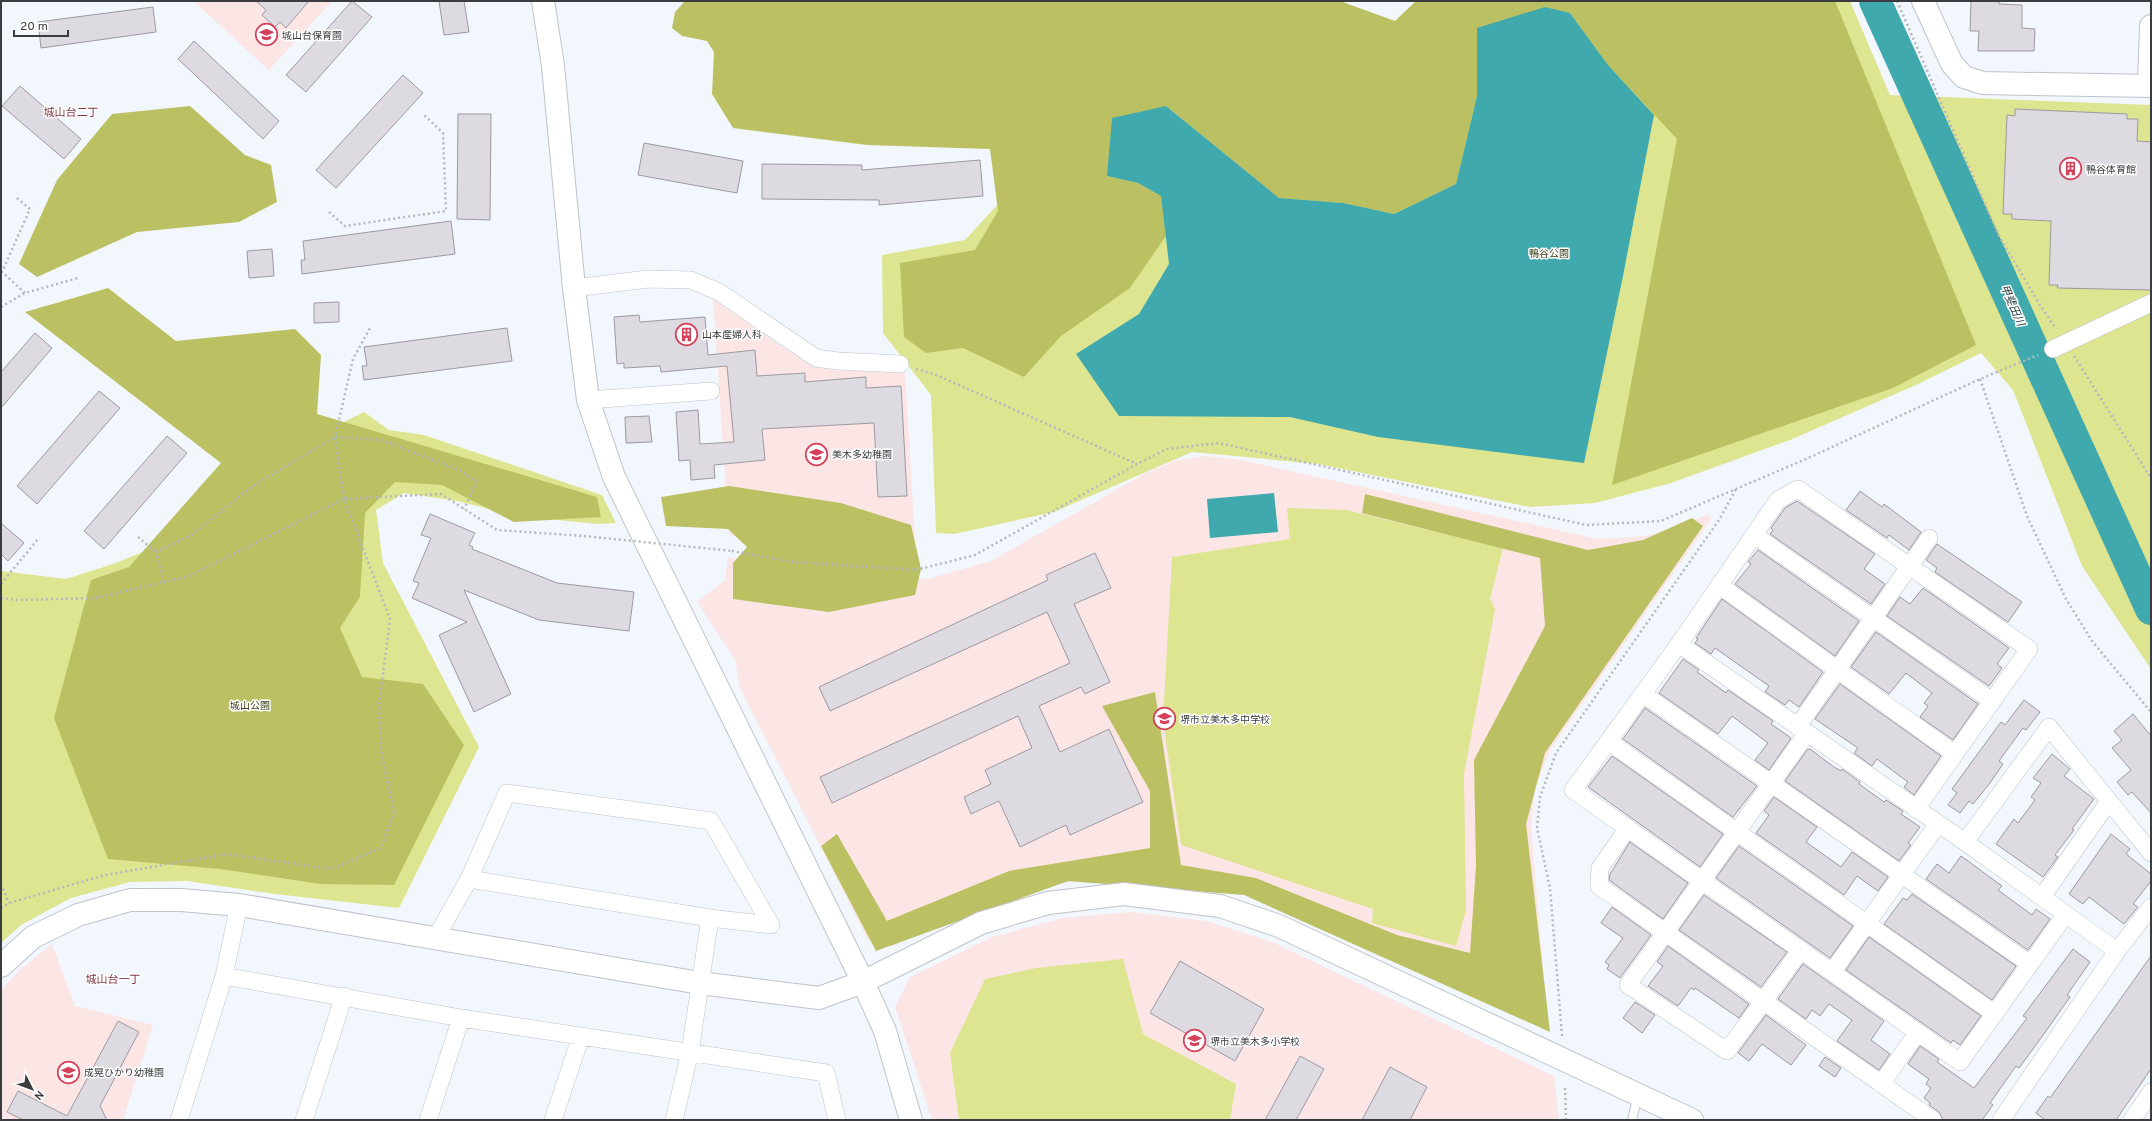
<svg xmlns="http://www.w3.org/2000/svg" width="2152" height="1121" font-family="Overpass,'Noto Sans JP',sans-serif">
	<rect width="100%" height="100%" fill="#f2f6fd"/>
	<path fill="#fce6e5" d="M193,1H332L269,70Z
		M713,299L790,352L812,365L836,370L905,373L916,556L862,557L729,535Z
		M1206,456L1241,460L1598,539L1647,536L1689,523L1707,514L1711,519L1550,750L1535,789L1531,826L1548,1029L1240,891L1092,878L995,897L891,947L868,940L740,688L735,660L697,602L725,580L728,557L850,581L928,579L991,561L1144,474L1174,461Z
		M1132,912L1207,921L1272,942L1554,1076L1559,1120H932L895,1007L910,977L992,937L1063,918Z
		M52,944L75,1006L153,1025L123,1120L1,1119V990L22,968Z"/>
	<path fill="#dee590" d="M1471,1H1850L1890,95L2151,105V669L2082,566L2013,390L1981,353L1916,385L1790,440L1671,483L1595,503L1530,507L1318,464L1192,452L1054,512L954,534L936,533L931,395L883,333L882,255L965,240L998,204L1406,25Z
		M364,412L389,430L424,435L602,495L616,523L598,524L518,516L457,501L404,493L376,510L383,563L479,747L399,908L275,894L187,881L130,882L71,898L21,925L1,943V571L66,579L116,563L162,544L298,445Z
		M1287,508L1346,510L1503,548L1490,599L1495,609L1464,774L1466,910L1456,946L1372,923L1373,909L1181,845L1163,720L1172,557L1290,539Z
		M1123,959L1143,1034L1236,1084L1230,1120H959L950,1053L985,979L1036,968Z"/>
	<path fill="#bbc163" d="M685,1H1340L1395,21L1416,1H1835L1976,345L1893,388L1612,485L1677,139L1608,65L1570,13L1477,28V96L1456,184L1394,214L1343,203L1279,198L1166,106L1107,176L1138,183L1161,196L1166,236L1130,288L1061,336L1024,377L963,348L926,353L904,337L900,263L975,250L998,211L990,149L867,145L733,128L712,94L714,52L707,41L682,36L672,28L675,12Z
		M190,106L245,155L271,165L277,202L239,222L137,232L37,277L19,264L57,180L112,114Z
		M108,288L176,341L295,329L321,355L317,414L597,497L601,517L514,522L442,485L395,482L365,513L360,597L340,628L362,677L423,684L464,745L394,885L321,884L220,869L108,859L54,718L91,580L129,567L221,463L25,312Z
		M729,486L841,503L911,525L921,569L915,595L829,612L733,599V563L747,547L728,529L666,526L661,497Z
		M1365,494L1588,550L1643,540L1692,518L1703,526L1545,753L1526,824L1550,1032L1244,895L1068,881L876,951L821,846L837,834L887,921L1009,871L1150,848V791L1102,706L1155,692L1181,865L1256,878L1397,935L1470,953L1476,866L1474,760L1545,626L1540,558L1362,513Z"/>
	<path fill="#40a9ad" d="M1545,7L1570,13L1608,65L1654,115L1623,276L1584,463L1378,437L1290,417L1119,416L1076,354L1139,314L1169,264L1161,196L1138,183L1107,176L1112,118L1166,106L1279,198L1343,203L1394,214L1456,184L1477,96V28Z
		M1274,493L1278,532L1210,538L1207,499Z"/>
	<g fill="none" stroke-linecap="round" stroke-linejoin="round">
		<path stroke="#40a9ad" stroke-width="32" d="M1875,1L2151,609"/>
	</g>
	<path fill="#dedae1" stroke="#9c99a0" d="M256,1H309L286,28L280,22L275,27L262,15L266,10Z
		M352,1L372,17L306,92L286,75Z
		M439,1H464L469,32L444,35Z
		M1971,1H1999V4L2022,5V28L2035,29L2034,51H1978L1979,31H1970Z
		M153,7L156,32L41,48L38,22Z
		M194,41L279,121L263,139L178,59Z
		M403,75L423,93L336,188L316,170Z
		M20,86L81,139L64,159L2,106Z
		M2015,109L2127,114V119H2138L2137,141L2151,142V290L2057,288L2058,285H2049L2051,221L2012,219V214H2003L2007,115L2015,116Z
		M458,114H491L490,220L457,219Z
		M644,143L743,161L737,193L638,175Z
		M980,160L983,196L879,205V200L762,199V164L862,165V170Z
		M451,221L455,254L302,274L301,260H305L303,241Z
		M272,249L274,276L249,278L247,251Z
		M339,302V322L314,323V303Z
		M639,315L640,322L705,317L708,355L755,350L757,376L805,373V382L866,377V388L901,386L907,496L878,497L874,423L762,429L765,460L714,465L715,478L691,480L690,460L679,461L676,412L698,410L700,444L734,442L727,366L661,372L660,366L624,368V363L617,364L614,317Z
		M507,328L512,361L364,380L362,366H367L364,347Z
		M35,333L52,348L1,408V372Z
		M99,391L120,408L37,504L17,486Z
		M649,416L652,442L626,443L625,417Z
		M167,436L187,453L104,549L84,531Z
		M1860,491L1882,507L1884,504L1921,532L1909,550L1889,535L1887,538L1846,510Z
		M1797,501L1875,554L1864,569L1885,584L1871,604L1770,534L1773,530L1771,528L1785,508Z
		M430,514L475,533L469,545L473,547L472,549L557,583L634,592L629,631L539,620L464,590L511,694L474,712L439,635L467,622L412,598L419,583L413,581L431,538L421,535Z
		M1,523L24,543L8,561L1,554Z
		M1937,544L2022,602L2008,622L1935,572L1937,568L1926,560Z
		M1758,550L1859,621L1835,656L1735,584L1751,564L1748,562Z
		M1095,553L1111,588L1074,604L1110,682L1085,694L1081,687L1039,706L1060,752L1109,729L1143,802L1070,835L1066,825L1020,847L999,801L971,814L964,797L991,784L985,770L1032,748L1018,716L832,803L820,777L1070,663L1047,612L830,711L819,687L1048,580L1046,575Z
		M1923,588L2009,648L1997,664L2002,668L1989,686L1887,616L1900,597L1910,604Z
		M1722,599L1823,672L1799,707L1789,700L1785,705L1765,692L1769,686L1715,648L1711,654L1695,643L1698,639L1696,638Z
		M1876,632L1978,704L1953,740L1920,717L1928,706L1924,703L1932,693L1906,673L1889,694L1851,667Z
		M1683,659L1699,670L1697,672L1726,693L1728,690L1773,721L1771,724L1791,738L1769,770L1755,760L1768,743L1732,716L1718,734L1659,693Z
		M1840,684L1941,756L1914,795L1904,787L1908,782L1877,759L1872,766L1854,753L1858,748L1815,719Z
		M2024,700L2040,712L2026,730L2023,728L1999,761L2003,764L1990,783L1973,804L1969,801L1960,813L1948,805L1957,793L1952,789L2001,722L2005,725Z
		M1645,708L1757,786L1733,817L1623,739Z
		M2133,714L2151,736V813L2132,792L2128,795L2117,782L2131,770L2112,748L2122,740L2114,731Z
		M1810,749L1834,767L1841,771L1842,769L1860,782L1859,784L1884,802L1886,800L1903,811L1901,814L1920,827L1908,843L1911,845L1899,861L1785,781L1807,750Z
		M2052,754L2070,769L2064,776L2094,799L2072,829L2074,830L2055,855L2058,857L2043,877L1996,844L2014,819L2018,823L2035,800L2031,797L2041,783L2033,778Z
		M1612,756L1723,834L1700,867L1588,787Z
		M1774,797L1817,827L1806,842L1841,867L1852,852L1888,877L1878,891L1857,876L1844,895L1756,833L1769,815L1764,811Z
		M2111,834L2130,849L2126,854L2151,874V881L2133,904L2138,907L2124,924L2089,897L2083,904L2069,894Z
		M1630,842L1688,883L1663,919L1609,880L1610,874Z
		M1739,846L1853,926L1830,958L1716,878Z
		M1961,856L2002,886L1998,890L2032,915L2036,909L2050,919L2028,950L1926,879L1937,864L1949,873Z
		M1912,894L2016,966L1992,1000L1884,924L1903,898L1907,900Z
		M1704,895L1787,952L1761,987L1679,930Z
		M1612,907L1651,935L1620,978L1607,969L1609,965L1605,962L1623,938L1601,923Z
		M1869,937L1981,1016L1960,1045L1953,1040L1951,1043L1846,970Z
		M1668,946L1749,1004L1739,1018L1695,988L1694,990L1691,988L1678,1006L1648,986L1663,966L1657,962Z
		M2073,949L2090,962L2067,995L2070,997L2041,1038L2019,1068L2016,1066L1990,1103L1993,1105L1982,1120H1943L1939,1112L1929,1105L1930,1103L1924,1098L1931,1088L1926,1084L1929,1079L1908,1064L1920,1046L1939,1059L1937,1062L1974,1088L2027,1018L2023,1016Z
		M2151,956V1069L2116,1120H2045L2036,1113L2048,1096L2050,1098Z
		M1180,961L1264,1009L1235,1061L1150,1013Z
		M1803,964L1884,1021L1871,1040L1890,1054L1879,1070L1837,1041L1852,1020L1829,1004L1820,1016L1812,1010L1806,1019L1778,999Z
		M1635,1002L1655,1015L1642,1033L1623,1018Z
		M1766,1015L1806,1045L1791,1065L1762,1044L1749,1061L1738,1053Z
		M118,1021L139,1032L100,1106L107,1120H23L7,1112L18,1091L67,1116Z
		M1300,1056L1324,1069L1296,1120H1265Z
		M1825,1057L1841,1068L1835,1077L1819,1066Z
		M1390,1067L1427,1087L1410,1120H1362Z"/>
	<g fill="none" stroke-linecap="round" stroke-linejoin="round">
		<defs>
			<path id="lane" d="M1632,1120L1638,1095"/>
			<path id="street" d="M574,288L648,279L691,280L719,292L816,358L838,361L900,364
				M2053,349L2151,303
				M588,400L711,391
				M1754,535L1992,701
				M1719,585L1955,754
				M1679,644L1965,842L2117,951
				M1643,694L2030,964
				M1798,726L1929,538
				M1608,741L1995,1014
				M1916,809L2029,649L1798,489L1778,500L1679,644L1573,790L1960,1062L2066,914
				M1628,828L1600,868L1599,886L1933,1120
				M1965,842L2049,727L2151,853
				M2042,897L2109,801
				M435,939L469,879L507,793L711,821L771,925L710,918L469,879
				M1801,950L1727,1051L1628,985L1807,733
				M1832,972L1938,824
				M224,976L461,1018L826,1073L837,1120
				M1881,1084L1918,1032
				M179,1120L224,976L239,905
				M304,1120L344,996
				M428,1120L461,1018
				M553,1120L581,1036
				M674,1120L690,1052L710,918
				M2001,1120L2117,951L2151,907
				M2132,1120L2151,1092"/>
			<path id="secondary" d="M543,1L553,66L574,288L588,400L614,477L863,982L885,1031L911,1120
				M1923,1L1952,64L1964,77L1983,83L2151,86
				M2149,85L2151,26
				M1,966L33,937L78,915L130,900H181L239,905L700,983L819,998L863,982L981,923L1048,903L1124,894L1220,906L1279,926L1692,1120"/>
		</defs>
		<use href="#lane" stroke="#bfc3ca" stroke-width="10"/>
		<use href="#street" stroke="#bfc3ca" stroke-width="18"/>
		<use href="#secondary" stroke="#bfc3ca" stroke-width="24"/>
		<path stroke="#b4b7bd" stroke-width="2.5" stroke-dasharray="2 3" stroke-linecap="butt" d="M1897,1L1999,236L2040,305L2056,329
			M17,198L30,209L2,272L25,293
			M329,212L345,226L446,211L443,133L423,114
			M1,307L25,293L78,278
			M2074,356L2151,478
			M916,369L934,374L1137,464
			M1980,379L2027,516L2066,599L2092,641L2151,712
			M138,537L156,552
			M732,551L793,562L916,570L975,555L1137,464L1167,449L1219,443L1586,525L1661,521L1806,459L1980,379L2038,355
			M164,582L156,552L190,536L256,484L335,437L381,440L459,470L477,482L464,509
			M1,584L38,539
			M1,598L17,600L95,598L187,577L344,499L441,494L497,530L584,536
			M1,884L9,903
			M1,908L9,903L105,875L227,854L331,869L381,848L394,813L381,750L379,706L390,619L344,499L335,437L353,359L370,328
			M1562,1036L1550,888L1537,828L1540,797L1556,753L1719,520L1736,489
			M1565,1088L1566,1120"/>
		<use href="#lane" stroke="#fff" stroke-width="8"/>
		<use href="#street" stroke="#fff" stroke-width="17"/>
		<use href="#secondary" stroke="#fff" stroke-width="22"/>
		<path stroke="#b4b7bd" stroke-width="2.5" stroke-dasharray="2 3" stroke-linecap="butt" d="M584,536L732,551"/>
	</g>
	<defs>
		<symbol id="school-ring" viewBox="-11 -11 22 22"><circle r="9.5" fill="#fff" stroke="#d3425a" stroke-width="1.5"/><path d="M0-5L7-2L0 1L-7-2ZM-4 1L0 2.5L4 1V4Q0 6-4 4Z" fill="#d3425a"/></symbol>
		<symbol id="building-ring" viewBox="-11 -11 22 22"><circle r="9.5" fill="#fff" stroke="#d3425a" stroke-width="1.5"/><path d="M-4-6H4V6H1V3H-1V6H-4ZM-2.5-4.3h1.7v1.8h-1.7ZM.8-4.3h1.7v1.8H.8ZM-2.5-1h1.7V.8h-1.7ZM.8-1h1.7V.8H.8Z" fill="#d3425a"/></symbol>
	</defs>
	<g fill-rule="evenodd">
		<use href="#school-ring" x="254" y="22" width="25" height="25"/>
		<use href="#building-ring" x="2058" y="156" width="25" height="25"/>
		<use href="#building-ring" x="674" y="322" width="25" height="25"/>
		<use href="#school-ring" x="804" y="442" width="25" height="25"/>
		<use href="#school-ring" x="1152" y="706" width="25" height="25"/>
		<use href="#school-ring" x="1182" y="1028" width="25" height="25"/>
		<use href="#school-ring" x="56" y="1060" width="25" height="25"/>
	</g>
	<g text-anchor="middle" stroke-width="3" stroke-linejoin="round" paint-order="stroke">
		<g font-size="10" fill="#3b3c3f" stroke="#fff" text-anchor="start">
			<text x="282" y="39">城山台保育園</text>
			<text x="2086" y="173">鴨谷体育館</text>
			<text x="702" y="338">山本産婦人科</text>
			<text x="832" y="458">美木多幼稚園</text>
			<text x="1180" y="723">堺市立美木多中学校</text>
			<text x="1210" y="1045">堺市立美木多小学校</text>
			<text x="84" y="1076">成晃ひかり幼稚園</text>
		</g>
		<g font-size="10" fill="#3c3f17" stroke="#fff">
			<text x="1549" y="257">鴨谷公園</text>
			<text x="250" y="709">城山公園</text>
		</g>
		<g font-size="11" fill="#803840" stroke="#fff">
			<text x="71" y="116">城山台二丁</text>
			<text x="113" y="983">城山台一丁</text>
		</g>
		<g font-size="11" font-style="italic" fill="#1f3737" stroke="#fff">
			<text transform="translate(2013 305) rotate(66)" y="4">甲斐田川</text>
		</g>
	</g>
	<rect width="2152" height="1121" fill="none" stroke="#3b3c3f" stroke-width="4"/>
	<g transform="translate(32 1089) rotate(132)" stroke="#ffffff" stroke-width="3" paint-order="stroke">
	<path d="M0-3L7 15L0 10L-7 15Z" fill="#3b3c3f"/>
	<text y="-6" font-size="11" font-weight="bold" text-anchor="middle" fill="#3b3c3f">N</text>
	</g>
	<path d="M14 30v6h54v-6" fill="none" stroke="#3b3c3f" stroke-width="2"/>
	<text x="20" y="30" font-size="12" fill="#3b3c3f" stroke="#ffffff" stroke-width="3" paint-order="stroke">20 m</text>
</svg>
